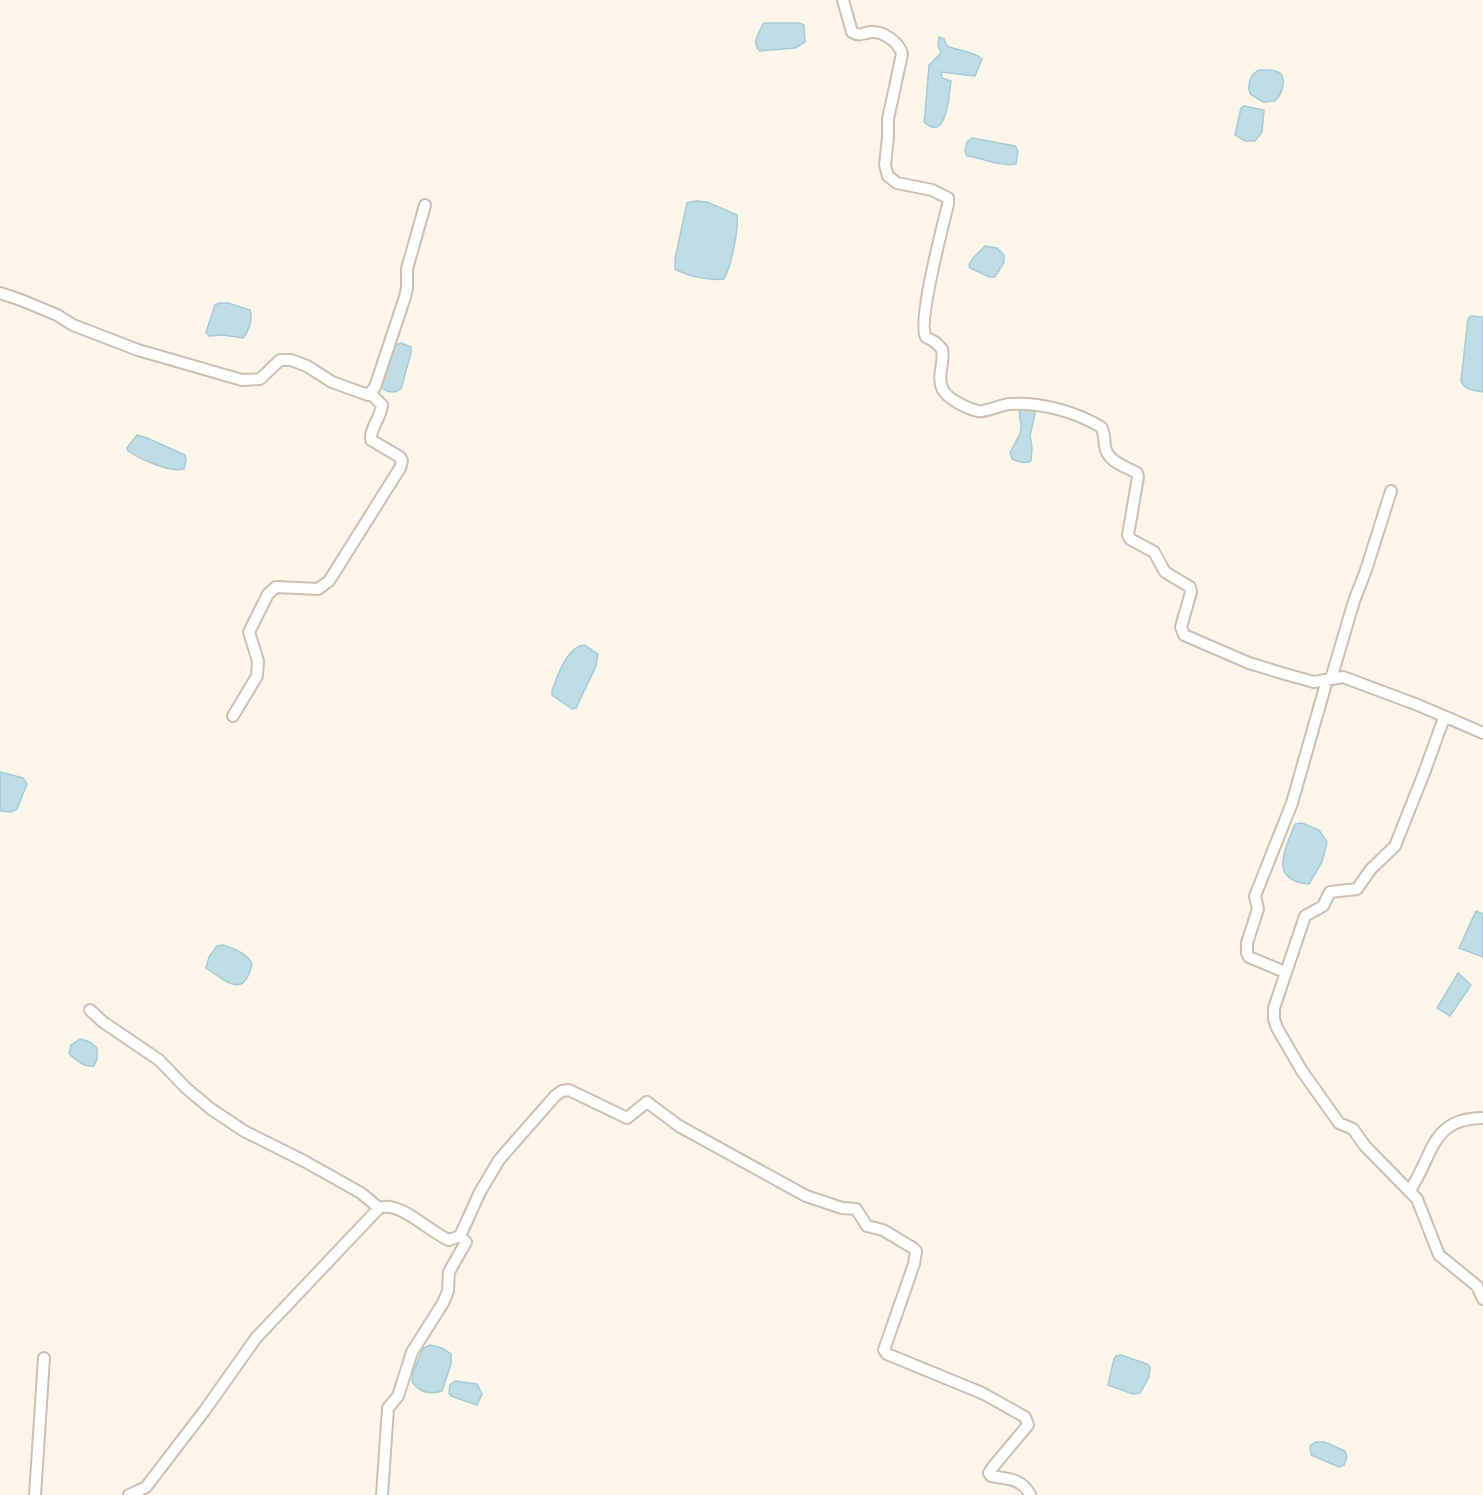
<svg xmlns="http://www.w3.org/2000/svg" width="1483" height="1495" font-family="Poppins,sans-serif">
	<rect width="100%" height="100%" fill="#fcf6ea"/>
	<path fill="#bedde5" stroke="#a5cbd7" stroke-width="1.5" d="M765,23H799L804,25L805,42L795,48L760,51C751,44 759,33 763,24Z
		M939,37L944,39L947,46C958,51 974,51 982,59L975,76L941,72L942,78L951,81C949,94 947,144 924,122L925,114L929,65L941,53L938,46Z
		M1259,70C1265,70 1275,69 1280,73C1287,81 1281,97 1274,101L1263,102L1250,94C1247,84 1250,75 1259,70Z
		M1244,106L1264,110L1262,132L1255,141H1245L1235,135L1241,108Z
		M972,138L1015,146L1018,151L1016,164C999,167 984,158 967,156L965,151L967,142Z
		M696,201L707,202L737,215C739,229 731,266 724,279C710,281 687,276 675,269V259L687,203Z
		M985,246L997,248L1004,255V262L995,277H989L970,268L969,265L973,258Z
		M219,303H228L250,310C253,319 249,331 243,338L223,335L209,336L206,332L215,305Z
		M1471,316L1483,317V392C1474,390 1465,391 1461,381L1468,319Z
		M401,343L411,347V353L401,389C394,394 388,393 381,387C382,374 387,346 401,343Z
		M1028,407L1034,411L1035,414L1030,435L1032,448L1031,461C1025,464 1019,462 1012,459L1010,453C1013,445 1020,437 1021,429C1022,422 1018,416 1020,409Z
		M137,435L147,438L185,455L186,461L184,469C170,473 140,459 128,451L127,448Z
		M584,645L598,654L596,666L576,708L572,709L552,695V691C557,676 567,647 584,645Z
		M0,772L23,778L27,784L17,809L11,812L0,811Z
		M1302,823L1319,830L1327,842L1322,862L1309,884C1268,880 1285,850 1295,824Z
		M1476,911L1483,914V957L1459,948Z
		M223,945C233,948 248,954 252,964C244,999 227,982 206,968L209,957L217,946Z
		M1458,973L1471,985L1450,1016L1437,1008Z
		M80,1039L90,1042L97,1048V1059L94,1066C84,1068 77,1060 69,1054L71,1045Z
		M430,1345L442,1348L451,1354V1364L442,1391C430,1395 420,1393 412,1382L413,1373L423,1348Z
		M1121,1355L1147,1364L1150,1367L1149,1377L1140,1393L1133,1394L1108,1385L1114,1359L1116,1356Z
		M455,1381L477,1384L482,1394L477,1405L451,1396L449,1393L450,1385Z
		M1315,1442H1325L1345,1451L1347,1457L1344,1465L1339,1467L1311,1455L1310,1446Z"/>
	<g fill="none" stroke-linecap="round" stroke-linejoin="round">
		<defs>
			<path id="minor" d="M843,0L852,32C859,37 863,33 871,32C883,31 899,42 902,54L888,119V137L885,165L888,176L897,183L932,190L948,198V204C943,225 917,324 926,337L935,342L942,349C945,363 936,377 943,390C948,399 968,409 978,411C984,413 1000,405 1009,404C1040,402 1074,411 1101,427C1105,434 1104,439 1105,446C1107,462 1125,466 1137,473L1138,477L1128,535L1130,539L1154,552L1165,572L1190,587L1191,592L1181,627L1184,635L1249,663L1285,674L1314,682L1343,677L1418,705L1483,733
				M0,293L21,300L57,315L73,325L138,350L242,380L260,379L280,360H291L307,366L332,382L368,395L375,387L405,297L407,288V269L425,205
				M1331,679L1354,601L1366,570L1391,491
				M233,716L257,676L258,661L249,632L268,594L276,587L318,589L329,581L400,468L402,461L400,457L371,440C370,427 381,418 382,405L370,393
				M1444,718L1424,773L1395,846L1371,869L1357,889L1330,892L1323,906L1305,916L1274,1008V1019L1277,1028L1302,1071L1339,1123L1353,1129L1365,1146L1417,1199L1439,1255L1477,1286L1483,1299
				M1285,972L1249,957L1247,953V943L1258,909L1255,896L1292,803L1327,680
				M90,1010L103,1022L159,1060L186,1088L211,1109L244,1131L304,1161L361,1193L379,1208
				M1410,1190C1433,1157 1430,1118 1483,1118
				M35,1495L44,1358
				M129,1495L146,1487L205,1410L256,1338L379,1208C400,1200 429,1232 449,1240L460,1236L480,1192L499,1160L555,1096L562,1091L569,1090L627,1118L647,1102L679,1126L806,1196L842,1208L856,1209L867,1226L883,1230L913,1248L916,1251L914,1264L884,1350L887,1354L982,1393L1025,1417L1028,1425L992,1468L989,1473L991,1476C1007,1479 1022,1478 1030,1495
				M382,1495L388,1408L398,1396L412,1352L443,1303L448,1291L449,1272L466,1242L460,1236"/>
		</defs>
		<use href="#minor" stroke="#cebfb0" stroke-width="14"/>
		<use href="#minor" stroke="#fff" stroke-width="10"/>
	</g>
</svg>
